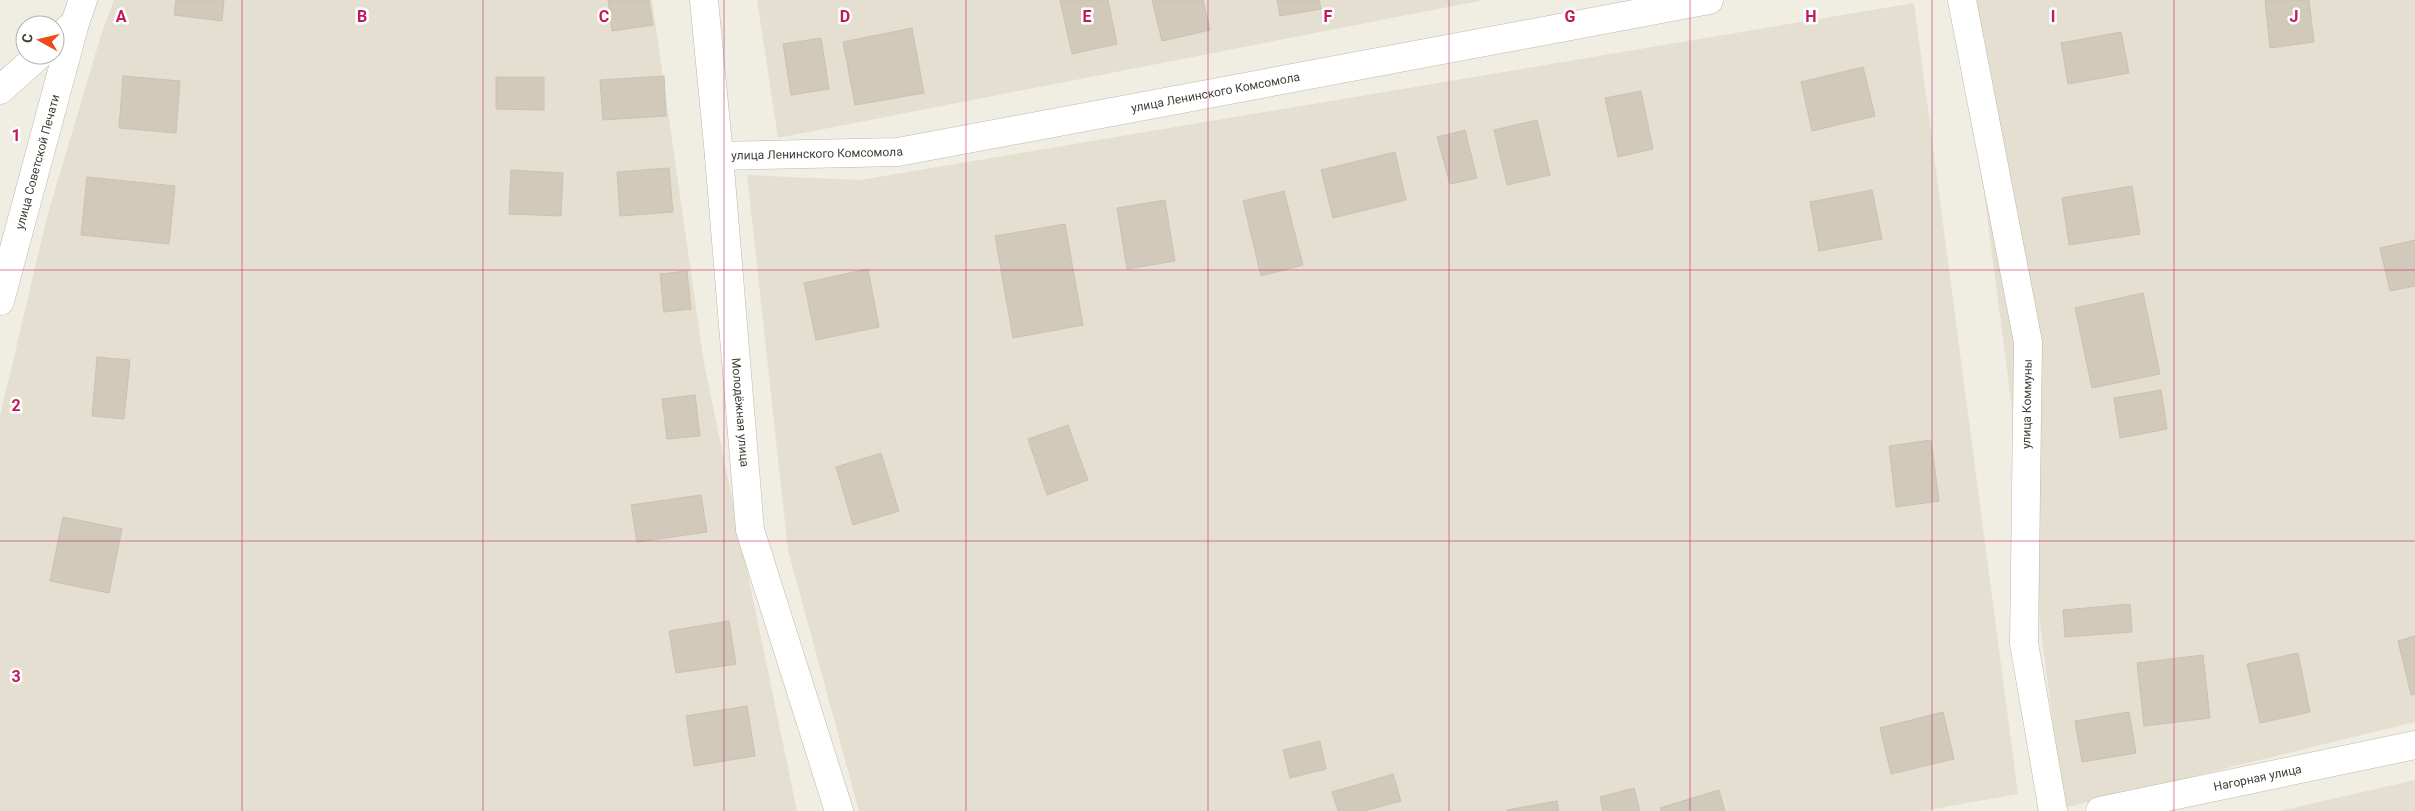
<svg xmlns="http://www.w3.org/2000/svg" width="2415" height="811" font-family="Roboto,sans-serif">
	<rect width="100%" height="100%" fill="#f0ede3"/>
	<path fill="#e4dfd1" d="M114,0H652L704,363L797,811H0V416L47,217L101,35Z
		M757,0H1484L778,138Z
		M1959,0H2415V722L2064,808Z
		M1914,3L2018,794L1922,811H859L788,550L747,175L860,180Z
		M2415,780V811H2279Z"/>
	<path fill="#d1c9b9" stroke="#ccc2ac" d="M176,0H224L222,21L174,15Z
		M608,0H649L653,25L612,31Z
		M1060,0H1108L1117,44L1072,54Z
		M1152,0H1203L1210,30L1162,41Z
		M1277,0H1319L1321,9L1280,16Z
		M2265,0H2309L2314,42L2270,48Z
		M912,28L924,93L855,105L843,42Z
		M2121,32L2129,73L2068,84L2061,43Z
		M821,38L829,89L791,95L783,44Z
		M1863,67L1875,116L1812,131L1801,82Z
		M123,76L180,81L176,133L119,128Z
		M664,76L666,116L603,120L600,80Z
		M496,77H544V110L496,109Z
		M1641,91L1653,149L1618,157L1605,98Z
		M1537,120L1550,175L1507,185L1494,130Z
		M1465,130L1477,178L1450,184L1437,137Z
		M1395,152L1406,200L1333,218L1321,170Z
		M669,168L673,212L620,216L617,172Z
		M511,170L563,173L561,216L509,214Z
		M87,177L175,186L169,244L81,235Z
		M2132,186L2140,234L2069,245L2062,198Z
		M1872,190L1882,239L1819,251L1810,202Z
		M1284,191L1303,265L1261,276L1243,201Z
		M1165,200L1175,261L1127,269L1117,208Z
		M1065,224L1083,325L1013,338L995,236Z
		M2415,240V286L2390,291L2380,248Z
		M868,269L879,327L816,340L804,283Z
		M687,271L691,309L664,312L660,274Z
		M2143,293L2160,374L2092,388L2075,308Z
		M97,357L130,360L124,419L92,416Z
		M2161,390L2167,429L2120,438L2114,398Z
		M695,395L700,436L667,439L662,399Z
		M1068,425L1088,480L1047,495L1028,439Z
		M1931,440L1939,501L1896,507L1889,446Z
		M881,453L899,511L853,525L836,467Z
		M701,495L707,532L637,542L631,505Z
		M63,517L122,529L109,593L50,581Z
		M2130,604L2132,632L2065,637L2063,610Z
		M729,621L736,664L676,673L669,631Z
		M2415,636V694L2411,695L2398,641Z
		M2298,653L2310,712L2260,723L2247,664Z
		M2203,655L2210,718L2144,726L2137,663Z
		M747,706L755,756L694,766L686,716Z
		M1943,712L1954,759L1891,774L1880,728Z
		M2129,712L2136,753L2082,762L2075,721Z
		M1320,741L1326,769L1290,778L1283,750Z
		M1393,774L1401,801L1364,811H1338L1332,792Z
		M1634,788L1640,811H1603L1600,797Z
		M1719,790L1725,811H1661L1660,808Z
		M1557,801L1559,811H1507V810Z"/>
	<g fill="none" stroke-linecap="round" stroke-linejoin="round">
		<defs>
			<g id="street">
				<path id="s1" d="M704,0L719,156L750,530L839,811"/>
				<path d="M1962,0L2028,342L2024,643L2053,811"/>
				<path d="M62,35L75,23L83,0"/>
				<path d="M0,90L39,55"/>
				<path id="s2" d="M719,156L898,152L1709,0"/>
				<path id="s3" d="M0,301L75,23"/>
				<path id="s4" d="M2100,811L2415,745"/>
			</g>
		</defs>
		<use href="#street" stroke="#beb8a9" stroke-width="29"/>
		<use href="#street" stroke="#fff" stroke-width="28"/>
	</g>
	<path fill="none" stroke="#c2185b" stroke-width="1" stroke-opacity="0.55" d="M242,0V811M483,0V811M724,0V811M966,0V811M1208,0V811M1449,0V811M1690,0V811M1932,0V811M2174,0V811M0,270H2415M0,541H2415"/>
	<g text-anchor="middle" stroke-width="5" stroke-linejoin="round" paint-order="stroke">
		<g font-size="12" fill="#423d33" stroke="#fff">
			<text dy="4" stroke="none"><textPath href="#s2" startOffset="502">улица Ленинского Комсомола</textPath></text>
			<text dy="4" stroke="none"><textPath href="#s2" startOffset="98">улица Ленинского Комсомола</textPath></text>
			<text dy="4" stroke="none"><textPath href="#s3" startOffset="144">улица Советской Печати</textPath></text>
			<text transform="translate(2027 404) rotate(-89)" y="4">улица Коммуны</text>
			<text dy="4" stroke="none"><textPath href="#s1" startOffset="414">Молодёжная улица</textPath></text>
			<text dy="4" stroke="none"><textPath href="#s4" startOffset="161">Нагорная улица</textPath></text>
		</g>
	</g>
	<g font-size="16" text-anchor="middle" font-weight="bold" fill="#c2185b" stroke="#fff" stroke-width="5" stroke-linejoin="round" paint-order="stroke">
		<text x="121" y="22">A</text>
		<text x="362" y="22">B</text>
		<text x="604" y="22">C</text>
		<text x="845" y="22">D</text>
		<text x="1087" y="22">E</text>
		<text x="1328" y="22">F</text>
		<text x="1570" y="22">G</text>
		<text x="1811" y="22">H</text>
		<text x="2053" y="22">I</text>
		<text x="2294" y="22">J</text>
		<text x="16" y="141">1</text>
		<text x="16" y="411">2</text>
		<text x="16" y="682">3</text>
	</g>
	<g transform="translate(40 40) rotate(278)"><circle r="24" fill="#ffffff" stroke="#b3b1ad"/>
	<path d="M0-4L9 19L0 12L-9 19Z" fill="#f0491a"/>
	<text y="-8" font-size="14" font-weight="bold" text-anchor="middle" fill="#423d33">С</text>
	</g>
</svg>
